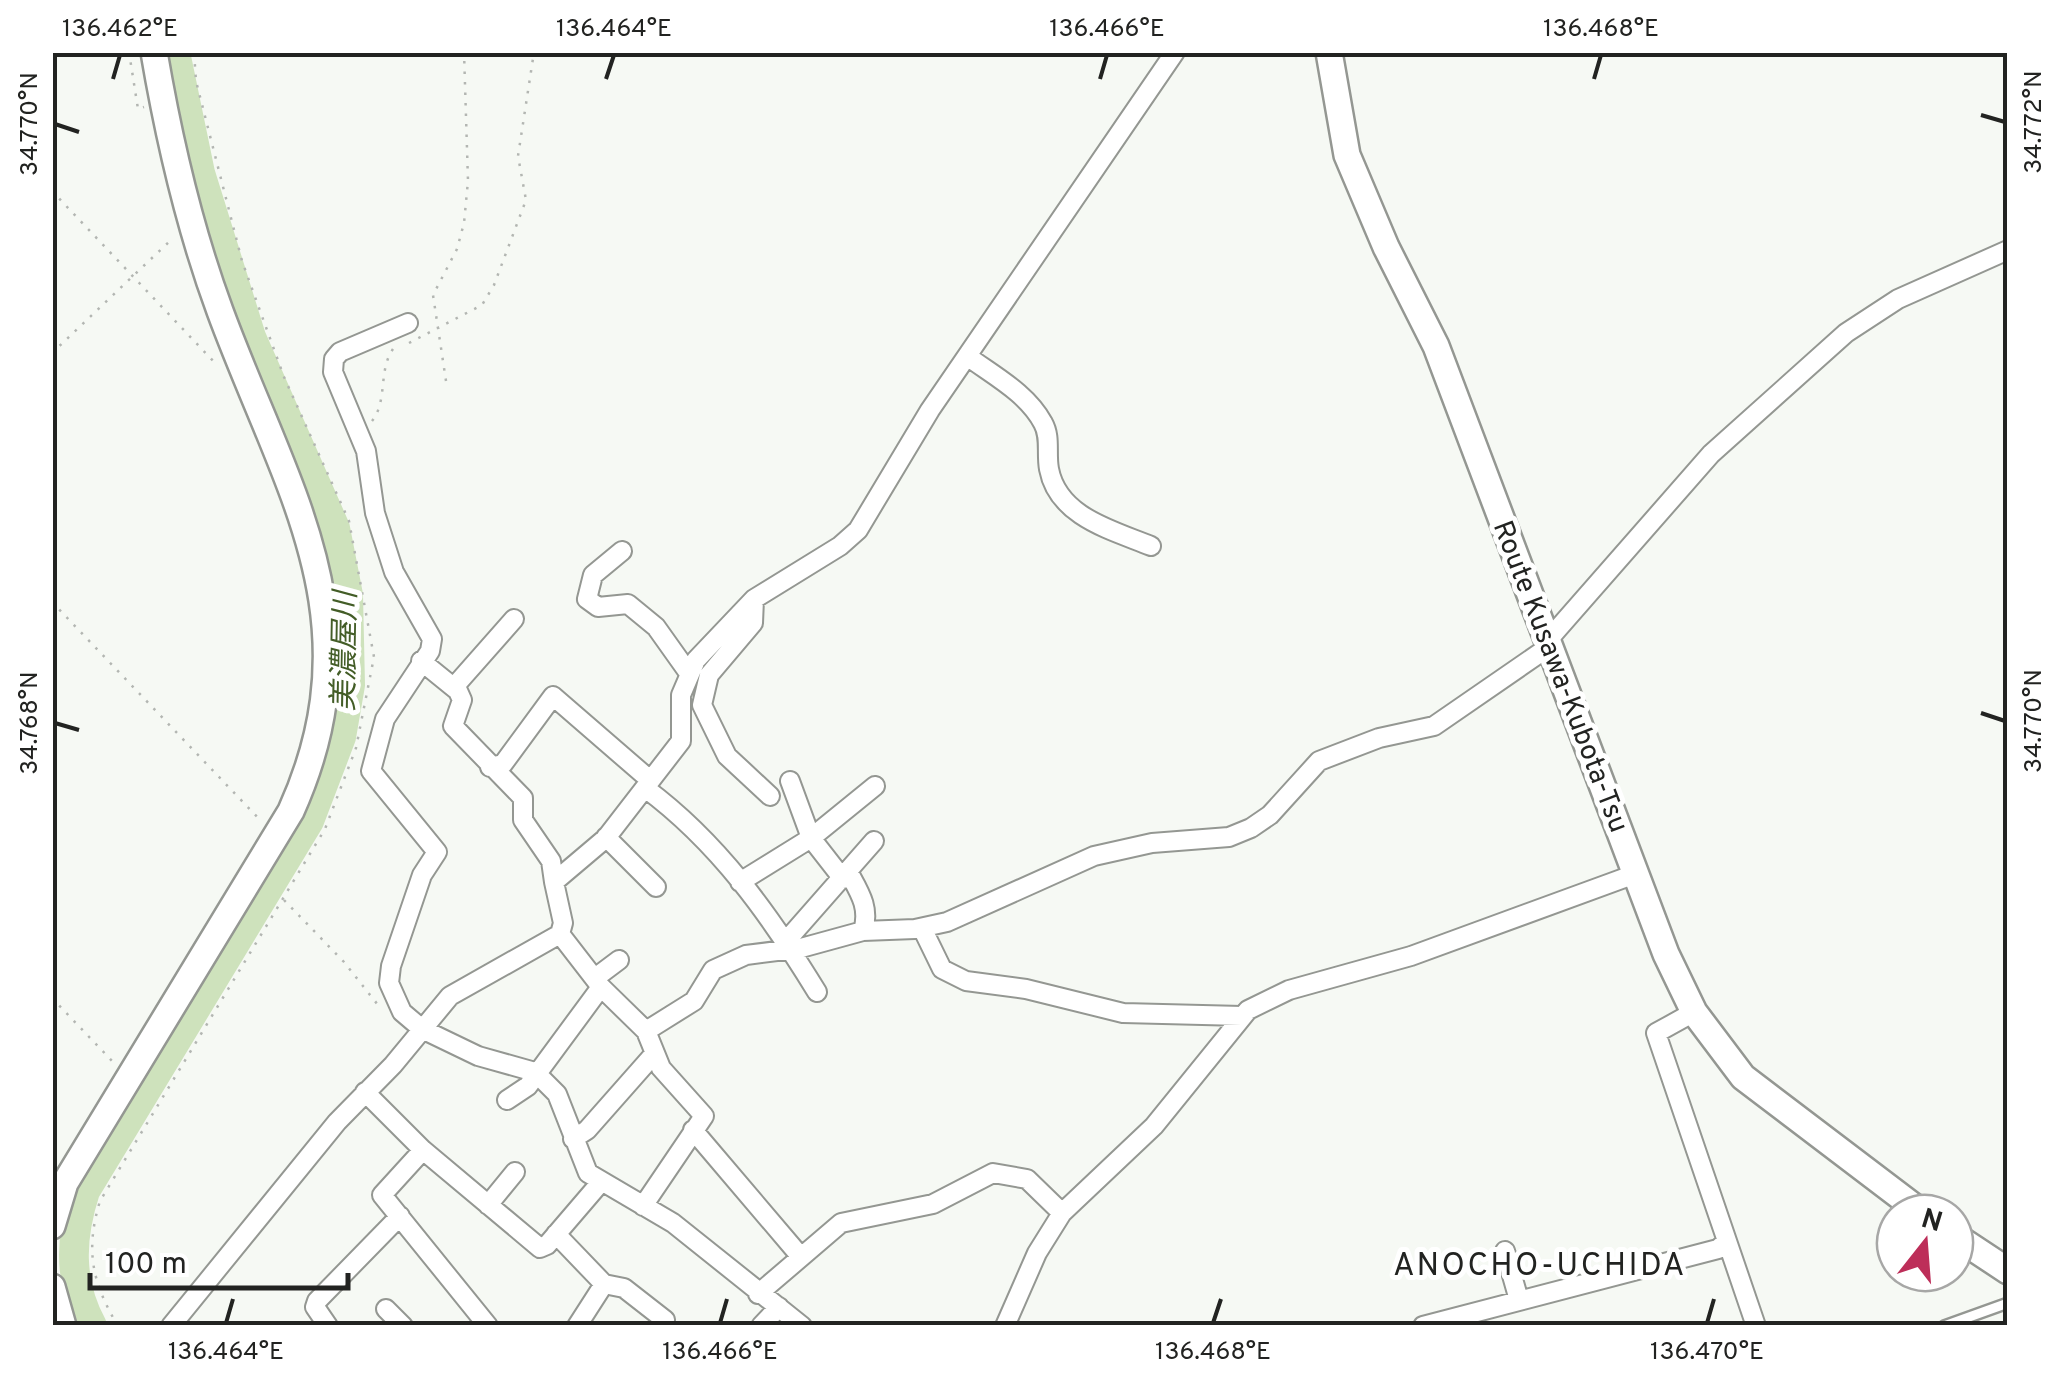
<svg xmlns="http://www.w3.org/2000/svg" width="2060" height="1378" font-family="Overpass,'Noto Sans JP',sans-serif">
	<rect width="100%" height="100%" fill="#f6f9f4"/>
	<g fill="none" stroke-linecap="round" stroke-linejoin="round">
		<path stroke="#cee2bc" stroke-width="30" d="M92,1326C68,1282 70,1237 85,1191L309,821L341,737L350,685L348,595L335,528L251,337L200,173L175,52"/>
		<defs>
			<path id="lane" d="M1944,1326L2008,1303"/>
			<path id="street" d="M408,323L340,352L334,359L333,372L366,451L375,513L394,572L432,639L430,651L385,719L371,771L437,852L422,875L391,966L389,983L402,1012L422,1029L478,1056L535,1072L557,1094L588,1173L673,1223L802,1326
				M967,356C994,376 1027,393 1043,423C1051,437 1046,453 1049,469C1058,517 1112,530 1151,546
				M622,551L593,575L587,599L598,607L628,604L656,627L688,672
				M754,599L753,623L709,675L702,705L727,756L770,796
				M1548,640L1711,454L1846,333L1898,299L2008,250
				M421,661L458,691L462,700L453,726L523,798V820L551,861L554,882
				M454,687L514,619
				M490,767L503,764L553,696L650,780
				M790,781L811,838L843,879
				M645,788C718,842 770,915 817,992
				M606,837L656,887
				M849,873C860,893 870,908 863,931
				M740,882L811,838L875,786
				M922,928L942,969L966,981L1026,989L1123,1013L1242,1016
				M560,934L601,987L646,1031L661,1068L704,1116L643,1206
				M787,940L874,841
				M595,978L619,960
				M1694,1012L1656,1033L1756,1326
				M646,1031L694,1001L713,970L746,955L801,948L863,931L915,929L947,922L1094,856L1152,843L1229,837L1251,828L1270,815L1319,761L1379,738L1434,726L1550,646
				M365,1092L423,1150L540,1248L547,1245L601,1182
				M507,1100L528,1086L601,987
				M693,1130L801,1257
				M573,1139L587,1130L655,1053
				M423,1150L382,1195L488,1326
				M488,1205L515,1172
				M556,1234L604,1284L577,1326
				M1505,1251L1519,1300
				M604,1284L624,1288L665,1320
				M758,1294L841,1223L933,1204L993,1173L1027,1179L1062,1213
				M386,1309L403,1326
				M171,1326L337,1122L393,1065L450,996L560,934L563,923L554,882L606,838L681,741V695L696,660L754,599L840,546L858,530L930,410L1175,52
				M328,1326L315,1307L317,1301L400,1216
				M761,1326L779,1307
				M1005,1326L1037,1253L1062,1213L1154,1126L1248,1010L1289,990L1411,956L1638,873
				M1423,1326L1718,1249L1727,1241"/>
			<path id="secondary" d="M1329,52L1347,155L1386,247L1436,346L1666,954L1694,1012L1743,1077L1922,1213
				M52,1226L65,1183L291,811C378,618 285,488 220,311C189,227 169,140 154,52
				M1955,1236L2008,1271
				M52,1287L63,1326"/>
		</defs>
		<use href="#lane" stroke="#949792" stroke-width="14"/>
		<use href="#street" stroke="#949792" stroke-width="22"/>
		<use href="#secondary" stroke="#949792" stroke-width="30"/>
		<path stroke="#b3b6b2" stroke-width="2.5" stroke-dasharray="2.5 8" stroke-linecap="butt" d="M129,52L138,109L144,107
			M52,191L216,364
			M409,343L482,305L494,285L526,200L518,156L534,52
			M52,353L172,239
			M446,381L433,295L457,249L464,223L468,181L464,52
			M372,421C388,401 378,370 393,349
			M52,602L262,822
			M284,900L344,962L378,1005
			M52,998L114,1063
			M118,1326C92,1283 85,1250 100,1201L325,829L356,748L374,657L349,521L284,377L242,261L196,81L194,52"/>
		<use href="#lane" stroke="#fff" stroke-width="9"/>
		<use href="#street" stroke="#fff" stroke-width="18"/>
		<use href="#secondary" stroke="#fff" stroke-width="25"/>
	</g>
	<path fill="none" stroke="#222321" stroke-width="4" d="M113,79L120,55M606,79L614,55M1100,79L1107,55M1594,79L1601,55M1981,115L2005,122M55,124L79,132M1981,713L2005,721M55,723L79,730M226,1323L233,1299M720,1323L727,1299M1213,1323L1221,1299M1707,1323L1714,1299"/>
	<g text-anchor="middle" stroke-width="10" stroke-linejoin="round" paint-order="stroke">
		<g font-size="28" fill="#222321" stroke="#fff">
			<text transform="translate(1562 676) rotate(69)" y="10">Route Kusawa-Kubota-Tsu</text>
		</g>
		<g font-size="30" font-style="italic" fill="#435d27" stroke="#fff">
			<text transform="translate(344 651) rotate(-89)" y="10">美濃屋川</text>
		</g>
		<g font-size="32" letter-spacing="2.5" fill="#222321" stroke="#fff">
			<text x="1540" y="1275">ANOCHO-UCHIDA</text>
		</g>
	</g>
	<rect width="2060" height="1378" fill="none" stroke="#ffffff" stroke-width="110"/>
	<g transform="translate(1925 1243) rotate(17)"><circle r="48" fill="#ffffff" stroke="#a7a7a6" stroke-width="2.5"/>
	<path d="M0-8L18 38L0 25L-18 38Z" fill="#bd2e59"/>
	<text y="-15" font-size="28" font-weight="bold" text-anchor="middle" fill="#222321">N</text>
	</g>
	<path d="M90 1273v15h258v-15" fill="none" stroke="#222321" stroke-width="5"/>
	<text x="105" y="1273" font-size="30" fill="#222321" stroke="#ffffff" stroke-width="8" paint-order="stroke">100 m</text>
	<rect x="55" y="55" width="1950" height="1268" fill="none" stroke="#222321" stroke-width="4"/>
	<g font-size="25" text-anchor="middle" fill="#222321">
		<text x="120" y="36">136.462°E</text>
		<text x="614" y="36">136.464°E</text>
		<text x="1107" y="36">136.466°E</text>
		<text x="1601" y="36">136.468°E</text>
		<text transform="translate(2032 122) rotate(-90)" y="9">34.772°N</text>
		<text transform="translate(28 124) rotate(-90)" y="9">34.770°N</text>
		<text transform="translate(2032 721) rotate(-90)" y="9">34.770°N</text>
		<text transform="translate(28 723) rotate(-90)" y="9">34.768°N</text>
		<text x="226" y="1359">136.464°E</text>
		<text x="720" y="1359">136.466°E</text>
		<text x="1213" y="1359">136.468°E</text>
		<text x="1707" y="1359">136.470°E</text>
	</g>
</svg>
